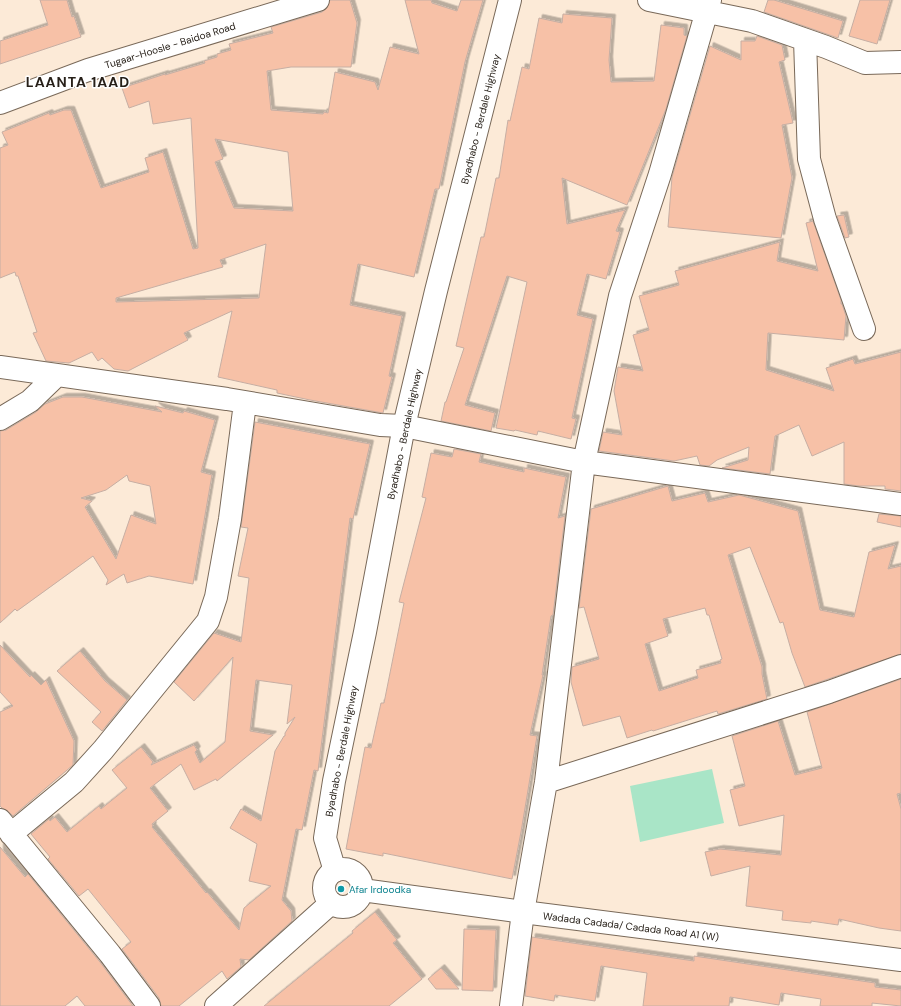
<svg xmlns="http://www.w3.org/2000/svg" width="901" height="1006" font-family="'DM Sans',sans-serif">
	<defs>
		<filter id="shadow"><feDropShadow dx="3.5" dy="-3.5" stdDeviation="0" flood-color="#0004"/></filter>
	</defs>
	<rect width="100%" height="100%" fill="#fcead7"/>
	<path fill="#a9e5c7" d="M712,769L724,823L640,842L630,786Z"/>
	<path fill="#f7c1a7" stroke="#c6aea3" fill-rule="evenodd" filter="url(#shadow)" d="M40,0H67L72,17L74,16L81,37L0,64V41L48,25Z
		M330,0H350L357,23L351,67H291L267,71L271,110L323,114L324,112L328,113L335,72L375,82L378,90L390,47L419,54L405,0H431L432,3L457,11L461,0H483L465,62L439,189H435L414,277L358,264L350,305L402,316L389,376L392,377L383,413L310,400L277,393V390L218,377L232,311L184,333L188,340L128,371L114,369L102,358L98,361L92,352L69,363L46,361L33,333L37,332L18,276H16L15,272L0,278V148L8,145L2,132L49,113L50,115L64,110H71L101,188L149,172L145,158L163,152L193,249L198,248L191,118L153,124L149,101L129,108L122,88L165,74V75L205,63L204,61L217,57V54L231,50L229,44L273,33L271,27L322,12L327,8ZM215,139L288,152L293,211L234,208L215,162L223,159ZM266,244L259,298L116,302V298L223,267L220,260Z
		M768,0H774L843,21L838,38L764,12Z
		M860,0H890L877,44L849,36Z
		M563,14L612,18L609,60L611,82L654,81L661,25L684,28V35L687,36L666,109L627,205L562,178L567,224L625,210L616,231L620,232L606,279L587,274L577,315L593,319L572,418L576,419L571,439L538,431L537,435L515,430L514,431L496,428L527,282L507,276L465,405L495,413L491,431L441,421L445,402H446L464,348L456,346L481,237H484L496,178H499L508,120L510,121L522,67L529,69L539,18L562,23Z
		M757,36L782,45L785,60L779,62L793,123L782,125L792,178L781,238L668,227L672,177L710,46L741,60V41H755Z
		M844,215L849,237L845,238L837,216Z
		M813,221L841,300V304H842L846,316L844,340L768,333L766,370L834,391L826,368L853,359L855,364L901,352V491L885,489V486H859L844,484V442L812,456L799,425L775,436L770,474L722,468L748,460L749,447L717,460L709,466L700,465L697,456L674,461L599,451L603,432L622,435L614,391L618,367L643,371L633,335L649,330L639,296L679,285L675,271L780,242L777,261L818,271L806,223Z
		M63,397H82L162,412L155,406L183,413L184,411L215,420L201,472L212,475L193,584L149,576L127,583L124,574L106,585L108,580L93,556L17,611L15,609L0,623V431L6,430L36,412L45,404ZM127,475L129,481L150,486L156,524L131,515L116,559L85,507L92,501L81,498L106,490Z
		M255,422L370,444L353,519L350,518L318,771L314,770L302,830L296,829L282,900L291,911L292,921L249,960L240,959L241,967L227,979L222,971L179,1006H161L159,998L122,949L131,942L88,889L79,896L48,859L50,857L31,834L49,819L50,821L55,817L67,832L99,806L101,809L127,788L112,770L141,747L153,762L151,765L194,745L197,750L195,752L200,763L225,742L233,657L194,701L174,682L214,633L241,642L249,578L238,576L248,528L241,527ZM256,680L292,685L287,724L295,717L285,733V736H284L275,751L261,821L241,809L230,828L257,844L249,881L271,886L244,908L239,930L207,892L206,893L152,827L153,826L152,824L168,811L150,788L181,764L194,790L216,779L217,781L273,735L250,731Z
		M454,449L481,454L479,462L524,472V468L566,477L558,518L565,516L553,615L551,616L542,675H543L530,735L537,736L521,832L512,879L383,853V856L346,849L365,747L371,748L381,703H384L404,603L399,602L426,498L422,497L431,453L452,457Z
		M668,486L672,501L705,493L708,502L739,495L798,511L820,610L854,617L869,552L895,545L888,569L901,566V654L805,687L792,653L783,622L780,623L750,547L728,555L762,667V674L767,699L718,714L717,711L653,731L652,730L627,738L620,716L583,726L571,682L572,667L599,659L584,607L579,608L591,509ZM705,608L707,615H709L722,659L720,660L721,663L696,670L698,678L659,691L645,644L668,636L663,619Z
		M879,514L901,516V527L877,522Z
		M0,645L30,677L31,675L41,685L46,680L74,741L73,765L13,816L9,812L2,808L0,806V712L13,706L0,692Z
		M80,651L105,681L127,700L102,731L92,722L101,712L57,671Z
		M901,679V793L897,794L901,809V931L879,928L839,919L838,925L811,921V923L782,920L783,911L746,906L750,866L711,876L705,852L720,849L781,855L784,815L739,826L730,790L745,786L732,736L778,721L795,775L822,768L807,712Z
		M0,847L25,877L28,874L100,962L133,1006H85L77,996L65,1006H0Z
		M375,912L397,940L393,943L422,979L389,1006H264L353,933L352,931Z
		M464,929L496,930L493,991L462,990Z
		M532,937L694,961V956L875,983V987L901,990V1006L872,1003V1006H820L821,999L781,993L779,1005L730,997L729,1006H643L647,973L601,966L595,1001L555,995L554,1001L525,996Z
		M441,968L459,989H436L428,979Z"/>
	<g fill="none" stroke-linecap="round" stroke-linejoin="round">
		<defs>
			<path id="street" d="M649,0L752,21L826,47L865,63L901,62
				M805,40L809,159L825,219L864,329
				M0,367L227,399L380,425L404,426L584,462L901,504
				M0,419L30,401L57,375
				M546,782L829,692L901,666
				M0,820L110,954L149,1006
				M11,834L74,782L103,750L208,621L216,597L230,519L245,403
				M216,1006L331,903
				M511,1006L523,912L546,782L584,462L620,296L660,174L710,0"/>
			<path id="secondary" d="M0,103L88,70L318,0"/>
			<path id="primary" d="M324 888a19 19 0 1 1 38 0a19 19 0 1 1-38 0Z
				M335,871L325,838L334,781L365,632L404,426L436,291L510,0
				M362,890L523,912L901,960"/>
		</defs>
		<use href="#street" stroke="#796959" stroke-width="24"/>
		<use href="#secondary" stroke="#796959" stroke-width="24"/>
		<use href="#primary" stroke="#796959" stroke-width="24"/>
		<use href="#street" stroke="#fff" stroke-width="22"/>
		<use href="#secondary" stroke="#fff" stroke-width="22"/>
		<use href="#primary" stroke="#fff" stroke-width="22"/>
	</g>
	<circle fill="#0f9aa8" stroke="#fff" stroke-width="1.5" cx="341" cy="889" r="4"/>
	<g text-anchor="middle" stroke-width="3" stroke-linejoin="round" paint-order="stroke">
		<g font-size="10" fill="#272019" stroke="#fff">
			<text transform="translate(170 45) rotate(-17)" y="4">Tugaar-Hoosle - Baidoa Road</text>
			<text transform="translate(480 119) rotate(-76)" y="4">Byadhabo - Berdale Highway</text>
			<text transform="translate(404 434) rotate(-78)" y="4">Byadhabo - Berdale Highway</text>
			<text transform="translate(341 751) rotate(-79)" y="4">Byadhabo - Berdale Highway</text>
			<text transform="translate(631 926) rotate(7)" y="4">Wadada Cadada/ Cadada Road A1 (W)</text>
		</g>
		<g font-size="10" fill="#0d838f" stroke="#fff" text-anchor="start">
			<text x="349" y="893">Afar Irdoodka</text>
		</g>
		<g font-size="14" font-weight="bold" letter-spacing="1" fill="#272019" stroke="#fff">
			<text x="78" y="87">LAANTA 1AAD</text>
		</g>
	</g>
</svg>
